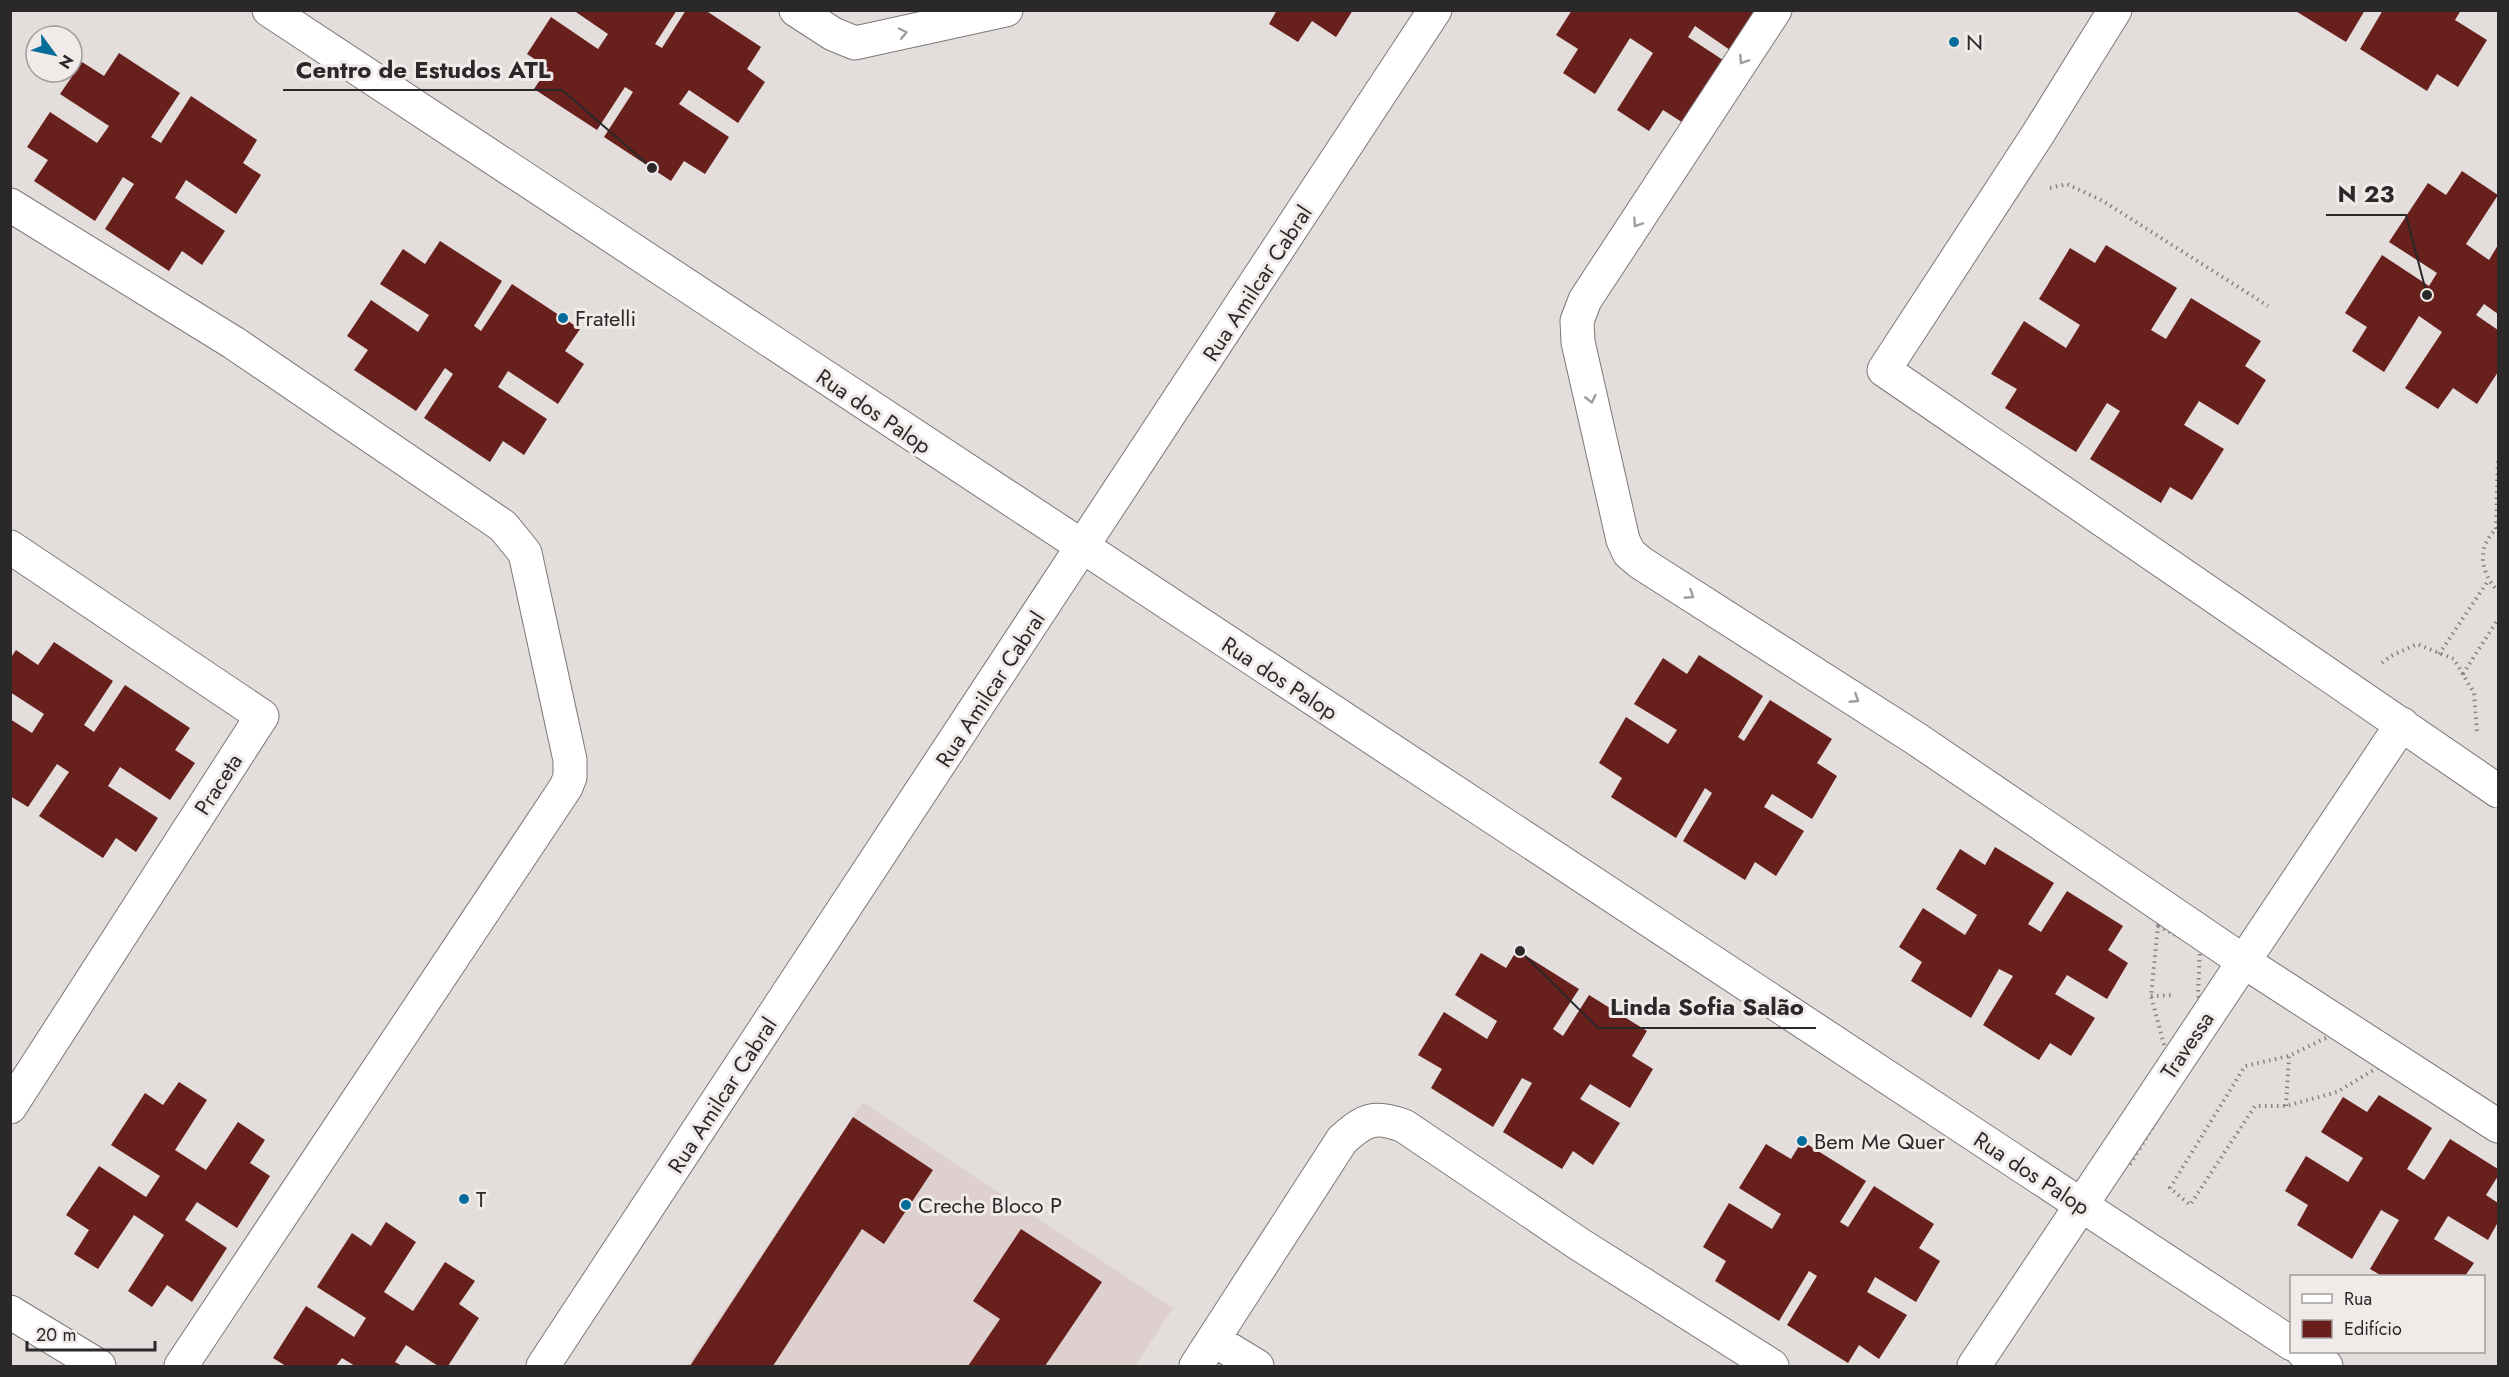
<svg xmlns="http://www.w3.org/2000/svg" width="2509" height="1377" font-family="Jost,sans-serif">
	<rect width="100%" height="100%" fill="#e3dddc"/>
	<path fill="#ded0ce" d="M863,1102L1173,1308L1135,1366H687Z"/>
	<path fill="#68201d" d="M573,10H677L655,44L662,48L686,10H705L761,47L747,69L765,82L738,123L689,90L679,104L729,137L705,174L684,161L671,181L604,137L633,92L625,87L597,130L534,89L548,68L527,54L551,17L598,49L608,34Z
		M1277,10H1353L1336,37L1312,21L1298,42L1269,24Z
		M1572,10H1761L1733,52L1695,26L1688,37L1729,64L1688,126L1663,110L1649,131L1617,110L1653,53L1630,38L1595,94L1563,73L1578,49L1556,35Z
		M2294,10H2365L2346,42Z
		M2383,10H2461L2455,20L2487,40L2458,87L2437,74L2427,91L2360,49Z
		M119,53L180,93L151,137L161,143L191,96L257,140L243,163L261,175L236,214L186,180L175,198L225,231L202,265L182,251L169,271L105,229L134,184L123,177L95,221L34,181L48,160L27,147L50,112L97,143L109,126L60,94L82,62L104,76Z
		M2462,171L2498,195L2466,244L2489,260L2498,245V314L2484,304L2476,315L2498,330V372L2477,404L2453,388L2438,409L2405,388L2442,332L2419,316L2384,372L2352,351L2367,327L2345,313L2382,255L2429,286L2437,273L2389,242L2428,183L2446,195Z
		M440,241L502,281L474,326L481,331L512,284L580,329L565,351L584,364L558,404L508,371L498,387L547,419L524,455L503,441L490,462L424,418L453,374L445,368L416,411L354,370L368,350L347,336L371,300L418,332L429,315L380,284L403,249L425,264Z
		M2106,245L2177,288L2151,330L2166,339L2191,298L2261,341L2245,366L2266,380L2238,425L2199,401L2184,425L2224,449L2192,500L2170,487L2161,503L2090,459L2120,411L2107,403L2076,452L2005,408L2017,389L1991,374L2024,321L2066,348L2080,325L2039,299L2070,248L2095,263Z
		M54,642L113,681L84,725L94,732L125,685L190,728L175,750L195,763L170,800L120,767L108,786L158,818L136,852L116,838L103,858L39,816L69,772L57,764L28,807L10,796V719L32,733L44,714L10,692V659L16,650L38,665Z
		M1699,655L1763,696L1738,737L1744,741L1770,700L1832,739L1817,763L1837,776L1812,819L1772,794L1764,807L1804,831L1776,876L1755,862L1745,880L1683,841L1712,793L1705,788L1676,838L1611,797L1622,778L1599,763L1626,717L1668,744L1677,730L1634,704L1663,658L1687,674Z
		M1995,847L2054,883L2028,924L2041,932L2067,891L2123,926L2108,950L2128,963L2107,999L2067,975L2055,994L2095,1018L2071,1056L2050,1043L2039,1060L1983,1025L2013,976L1999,969L1971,1018L1911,981L1922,962L1899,947L1923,908L1965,935L1977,915L1936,889L1960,849L1985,865Z
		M1517,950L1579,989L1553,1029L1563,1036L1589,995L1647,1031L1632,1056L1653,1069L1630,1108L1590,1084L1580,1099L1620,1123L1593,1165L1573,1151L1562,1169L1503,1132L1532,1083L1522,1078L1493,1127L1431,1088L1442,1069L1418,1055L1444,1012L1487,1039L1497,1021L1455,995L1481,953L1506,968Z
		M179,1082L207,1100L175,1150L206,1170L238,1122L265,1140L250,1163L270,1176L237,1228L197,1202L185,1220L227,1248L192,1302L167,1285L152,1307L128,1291L164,1235L134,1215L98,1269L74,1254L89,1230L66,1215L99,1166L146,1197L160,1176L111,1145L145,1093L163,1105Z
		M2379,1095L2432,1128L2407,1169L2424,1180L2450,1139L2498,1169V1176L2486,1195L2498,1203V1222L2488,1240L2448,1216L2434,1239L2474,1263L2465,1276H2382L2370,1269L2399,1220L2381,1210L2352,1259L2297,1225L2308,1205L2285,1191L2306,1156L2348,1182L2363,1158L2321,1132L2343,1097L2367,1112Z
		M853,1117L933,1170L884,1244L862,1229L773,1366H690Z
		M1802,1141L1866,1181L1840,1222L1848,1227L1874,1186L1934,1224L1919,1248L1940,1261L1916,1302L1875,1277L1867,1292L1907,1315L1879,1359L1859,1345L1848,1363L1787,1325L1817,1276L1809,1271L1779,1321L1715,1281L1726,1261L1703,1247L1729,1203L1772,1229L1781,1214L1739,1188L1766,1144L1791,1159Z
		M386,1222L416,1242L384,1292L413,1311L445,1262L475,1281L459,1304L479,1318L448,1366H438L406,1345L395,1362L402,1366H355L342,1358L336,1366H286L273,1358L306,1306L354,1337L366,1318L317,1287L352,1233L371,1246Z
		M1021,1229L1102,1282L1045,1366H968L1000,1319L973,1301Z"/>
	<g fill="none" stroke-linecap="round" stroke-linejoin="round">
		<defs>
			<path id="street" d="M269,10L2292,1344
				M796,10L833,34L855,43L1006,10
				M1775,10L1585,300L1577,321L1578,342L1623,540L1629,553L1641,563L1915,738L2243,961L2498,1126
				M2115,10L2038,134L1884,370L2498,791
				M10,205L234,343L503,526L525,553L570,760V777L566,787L181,1366
				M10,547L262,716L10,1107
				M10,1312L99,1366
				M1214,1340L1257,1366
				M2303,1352L2326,1366
				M543,1366L1435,10
				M1196,1366L1342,1140C1365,1119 1375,1115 1404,1126L1579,1244L1772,1366
				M1974,1366L2402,724"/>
		</defs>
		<use href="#street" stroke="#7d7877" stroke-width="35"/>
		<path stroke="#888483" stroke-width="4" stroke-dasharray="1.5 4.5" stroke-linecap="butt" d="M2050,188L2067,184L2103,201L2268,306
			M2498,528C2476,545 2480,573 2498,591
			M2496,529L2498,457
			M2439,654L2488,581
			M2382,663L2391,656L2417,644L2454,659L2474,693L2477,731
			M2463,674L2498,619
			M2158,926L2200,947L2198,995L2211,1032L2129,1166L2104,1149L2166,1052L2151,996Z
			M2151,996L2174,995
			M2332,1035L2387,1062L2337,1092L2286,1106H2255L2190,1205L2170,1188L2245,1066L2289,1056Z
			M2286,1106L2289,1056"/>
		<use href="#street" stroke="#fff" stroke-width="33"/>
	</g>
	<defs><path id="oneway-chevron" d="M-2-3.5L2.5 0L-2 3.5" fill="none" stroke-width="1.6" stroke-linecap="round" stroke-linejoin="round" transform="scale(1.5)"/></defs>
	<g stroke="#9f9e9e">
		<use href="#oneway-chevron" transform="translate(903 33) rotate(-12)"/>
		<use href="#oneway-chevron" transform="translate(1743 60) rotate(123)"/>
		<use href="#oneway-chevron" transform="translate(1637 223) rotate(124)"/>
		<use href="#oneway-chevron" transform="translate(1591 399) rotate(77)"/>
		<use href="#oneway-chevron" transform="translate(1690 595) rotate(33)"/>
		<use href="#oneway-chevron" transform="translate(1855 699) rotate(33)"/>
	</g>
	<g fill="#066d9a" stroke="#f0eae9" stroke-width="2">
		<circle cx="1954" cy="42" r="6"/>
		<circle cx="563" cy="318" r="6"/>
		<circle cx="1802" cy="1141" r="6"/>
		<circle cx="464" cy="1199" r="6"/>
		<circle cx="906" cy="1205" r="6"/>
	</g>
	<g text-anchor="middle" stroke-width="6" stroke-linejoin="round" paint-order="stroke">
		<g font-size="22" fill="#2a2828" stroke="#f0eae9" text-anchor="start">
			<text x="1966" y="50">N</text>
			<text x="575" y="326">Fratelli</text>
			<text x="1814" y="1149">Bem Me Quer</text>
			<text x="476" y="1207">T</text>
			<text x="918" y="1213">Creche Bloco P</text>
		</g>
		<g font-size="22" fill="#2a2828" stroke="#f0eae9">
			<text transform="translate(1257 283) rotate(-57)" y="8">Rua Amilcar Cabral</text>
			<text transform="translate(874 411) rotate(34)" y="8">Rua dos Palop</text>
			<text transform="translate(1280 678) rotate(33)" y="8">Rua dos Palop</text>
			<text transform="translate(990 689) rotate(-57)" y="8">Rua Amilcar Cabral</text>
			<text transform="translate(218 784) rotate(-57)" y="8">Praceta</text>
			<text transform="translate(2187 1045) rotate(-56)" y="8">Travessa</text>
			<text transform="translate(722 1095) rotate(-57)" y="8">Rua Amilcar Cabral</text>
			<text transform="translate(2032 1173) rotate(33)" y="8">Rua dos Palop</text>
		</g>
	</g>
	<path fill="none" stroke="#2a2828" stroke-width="2" d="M652 168L562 90H283M2427 295L2406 215H2326M1520 951L1598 1028H1816"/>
	<g fill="#2a2828" stroke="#f0eae9" stroke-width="2">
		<circle cx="652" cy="168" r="6"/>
		<circle cx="2427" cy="295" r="6"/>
		<circle cx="1520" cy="951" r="6"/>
	</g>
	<g font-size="24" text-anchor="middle" font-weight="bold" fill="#2a2828" stroke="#f0eae9" stroke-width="6" stroke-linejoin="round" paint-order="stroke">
		<text x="423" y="78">Centro de Estudos ATL</text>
		<text x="2366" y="202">N 23</text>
		<text x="1707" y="1015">Linda Sofia Salão</text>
	</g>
	<rect width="2509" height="1377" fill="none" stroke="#2a2828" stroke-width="24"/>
	<rect x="2290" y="1275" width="195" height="78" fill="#f0eae9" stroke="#a19c9c" stroke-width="1.5"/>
	<rect x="2302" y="1294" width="30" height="9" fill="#ffffff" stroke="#a19c9c" stroke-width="1.5"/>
	<text x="2344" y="1305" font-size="18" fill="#2a2828">Rua</text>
	<rect x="2302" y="1320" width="30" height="18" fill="#68201d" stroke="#a19c9c" stroke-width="1.5"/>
	<text x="2344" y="1335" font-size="18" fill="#2a2828">Edifício</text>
	<g transform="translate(54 54) rotate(123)"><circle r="28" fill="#f0eae9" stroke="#a19c9c" stroke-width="1.5"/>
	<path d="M0-4.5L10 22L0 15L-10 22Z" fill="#066d9a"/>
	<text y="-9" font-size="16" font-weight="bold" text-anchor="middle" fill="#2a2828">N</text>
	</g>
	<path d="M27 1341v9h128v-9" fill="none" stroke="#2a2828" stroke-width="3"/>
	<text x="36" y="1341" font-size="18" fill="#2a2828" stroke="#f0eae9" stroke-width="4.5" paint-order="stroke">20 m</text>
</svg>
